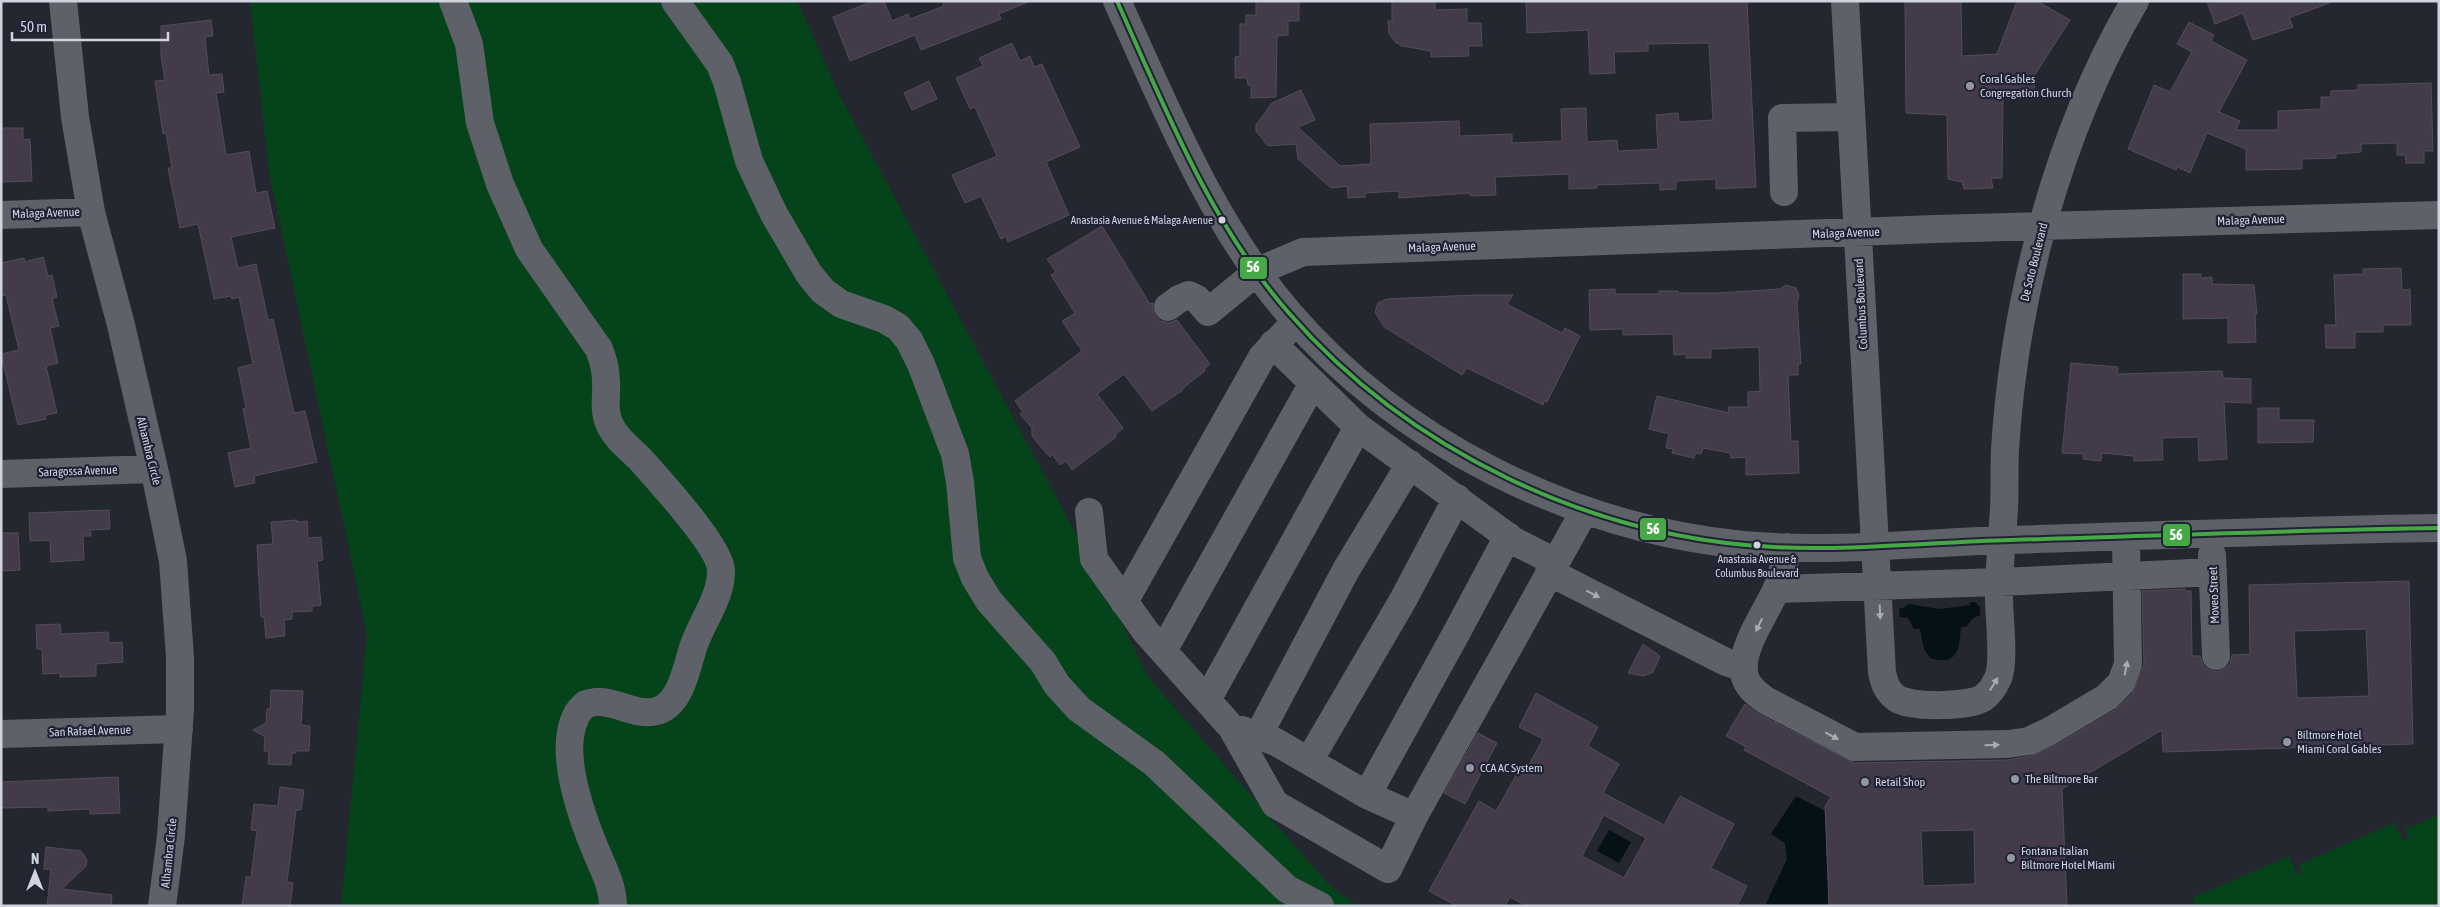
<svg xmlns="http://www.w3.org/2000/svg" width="2440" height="907" font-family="'Asap Condensed',sans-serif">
	<rect width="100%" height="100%" fill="#242630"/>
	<path fill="#05431a" d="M250,1H797L839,94L1103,584L1148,677L1328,884L1357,906H341L367,634L269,172Z
		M2439,815V906H2196L2192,898L2289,856L2298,875L2302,873L2298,865L2394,823L2403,841L2409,838L2405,829Z"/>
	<path fill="#061116" d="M1970,602H1975L1980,607V615L1972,619L1966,627H1961C1959,650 1958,666 1930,658L1924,649L1920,629H1914L1908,618L1900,617L1899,609L1905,607L1908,604L1940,609L1970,605Z
		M1796,796L1825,811L1829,906H1765L1787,859L1785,843L1771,834Z
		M1609,830L1631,842L1619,863L1597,851Z"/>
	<path fill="#443b4a" stroke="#514e55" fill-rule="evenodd" d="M873,1H884L892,21L908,14L910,19L944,6L942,1L1028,2L999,14L1001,19L921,50L915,35L850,61L833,17Z
		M1256,1H1299V21H1288V35L1277,36L1276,97L1251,98V85H1248L1247,78H1235V57L1240,56V24H1246V15H1256Z
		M1392,1H1435V10L1467,9V23H1481L1482,46H1468L1469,56L1431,57V51L1402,46L1395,42L1389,33L1388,21H1392Z
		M1526,1H1747L1756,187L1716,189V179L1676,181V189L1660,190V183L1597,185V188L1569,189V174L1495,177L1496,195L1470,196V193L1399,198V191L1365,193V197L1348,198L1347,186L1331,188L1298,159L1296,144L1268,146L1256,131V125L1272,103L1301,90L1315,120L1298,127L1340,166L1371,164L1370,124L1459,121L1460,136L1512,134V143L1562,141L1561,109L1586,108L1587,142L1617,140L1618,151L1658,149L1656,115L1678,113L1679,122L1713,120L1709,43L1648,44V51L1614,52L1615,73L1590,74L1588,30L1527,33Z
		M1905,1H1961L1962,56L1997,54L2017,1H2037L2070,20L2034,76L2035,95L2003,99L2002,178H1991L1993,188L1964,189L1962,182L1948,179L1947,115L1906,113Z
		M2207,1H2329V3L2289,18L2293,27L2253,40L2243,13L2215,24Z
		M211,20L213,36L205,37L209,75L222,74L224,92L216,93L226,155L249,151L256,193L267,191L275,228L231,237L238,268L256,264L268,320L273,319L294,413L305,411L317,462L254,476L255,483L235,487L228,453L251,448L243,409L246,408L238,368L253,364L239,297L232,299L231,296L214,299L198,224L180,228L168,168H172L166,133L163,134L155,81L165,80L161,56V26Z
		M2189,22L2214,35L2211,41L2247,60L2219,112L2240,121L2236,130H2278V111L2321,109V97H2331V91L2358,90V85L2431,83L2433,151H2424V163H2406L2405,155H2397V143L2361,144V152L2336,154V158L2302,159V169L2246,170V149L2207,133L2190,173L2177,167L2176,170L2128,149L2154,85L2170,92L2192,52L2177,44Z
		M1012,43L1020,61L1030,56L1034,67L1042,64L1080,147L1046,162L1069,215L1008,242L1006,236L1001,239L981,196L965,203L952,175L997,156L975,107L970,109L956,78L983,66L979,58Z
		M929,81L937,99L912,110L904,93Z
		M1,128H23V140L30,139L32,181L1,182Z
		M1102,226L1150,304L1153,303V309L1156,317L1161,321L1169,323L1177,320L1210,364L1204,369L1205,371L1182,389L1183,390L1152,411L1124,374L1097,394L1123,428L1115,435L1116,437L1072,470L1066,461L1060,465L1052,454L1050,457L1045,452L1032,436V428L1020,414L1023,412L1015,401L1082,351L1062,321L1075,313L1051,275L1056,272L1047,259Z
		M43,257L48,276L52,275L57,297L52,299L59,326L50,328L58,363L46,366L57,413L45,415L46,419L18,425L1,354L19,350L6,295L1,296V263L24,258L25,262Z
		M2401,268L2402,290L2410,289L2411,325H2383V332H2355V348H2326L2325,325H2336L2334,275L2363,274V269Z
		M2183,274H2201V278L2212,277V284L2254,285L2257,314H2255L2256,342L2228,343V318L2183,319Z
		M1786,285L1796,288L1799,296L1797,302L1801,364H1798V375H1788L1791,441H1798L1799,473L1746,475V457L1731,458L1730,453L1703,448L1701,454L1695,453L1694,458L1672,453L1673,449L1666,448L1669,434L1649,429L1657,396L1729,413L1728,407H1748V392L1760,391L1759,347L1711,349V358H1686V354L1674,355L1673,334L1623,335V329L1590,330L1589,290L1615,289V294H1659V291H1678V293H1717L1780,289Z
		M1474,295H1513L1507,304L1562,333L1565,328L1580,336L1547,402L1544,401L1543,405L1467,368L1462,375L1384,327L1375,312L1378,303L1387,299Z
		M2071,363L2118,367L2117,374L2222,371L2223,378L2251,379V403L2224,402L2227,459L2199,461L2198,437L2162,438L2163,460L2134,461V456L2102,453L2101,461L2083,459V454L2062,453Z
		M2258,408H2279V420H2314L2313,442L2258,443Z
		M109,510L110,529L90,530L91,536H83L84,560L51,562L50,540L30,541L29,513Z
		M297,520V522L307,521L308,538L321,537L323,560L317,561L321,605L312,606V611L292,612V619L284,620L285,636L266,638L264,617H261L257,545L273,544L271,522Z
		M1,533H18L20,570L1,571Z
		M2409,581L2413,744L2163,752L2162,730L2062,789L2067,906H1829L1825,806L1831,797L1744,750L1746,747L1726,736L1745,704L1758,714L1855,763L2008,760L2031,756L2058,744L2115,710L2132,694L2144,664L2142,591L2185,589L2186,591H2191L2192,656H2200L2203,665L2209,670L2217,672L2224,669L2230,664L2232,655L2250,654L2249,585ZM2366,629L2369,696L2297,698L2294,631ZM1974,830L1975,884L1923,886L1921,831Z
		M60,624L61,634L108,632L109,643L122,642L123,662L96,664V676L60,677V673L43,674L42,649H37L36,625Z
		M1643,644L1660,656L1653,672L1644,676L1628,673Z
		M271,690L303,691L301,725L310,726L309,751H296V753H292L291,765L268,764L269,751H264L265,737L253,730L266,723L267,709H270Z
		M1536,693L1598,727L1588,746L1619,764L1603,793L1664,825L1680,796L1734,824L1711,868L1747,886L1737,906H1527L1510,897L1505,906H1457L1429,891L1479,801L1496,811L1521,767L1526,770L1543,739L1519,727ZM1604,815L1646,838L1624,878L1582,856Z
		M1478,733L1497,743L1465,804L1444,793Z
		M118,777L120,813L90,814V809L48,811V807L1,808V782Z
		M280,787L304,790L301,810H296L287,882L293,883L290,906H242L246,877H251L257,831L251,830L254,804L278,806Z
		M46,847L81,851L87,860L86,866L62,889L112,895L111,906H47L51,869H44Z"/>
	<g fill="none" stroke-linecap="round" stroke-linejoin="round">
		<path stroke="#5e6168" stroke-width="28" d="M63,1L75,117L91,212L121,325L157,482L173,561L180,657V710L171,836L162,906
			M453,1L469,44L480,123L500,184L529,249L599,349C603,359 606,370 606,382C607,396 603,409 609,423C616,439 629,448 641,460C658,479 720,547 721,570C722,598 699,625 692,651C686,671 680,704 657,711C637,716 620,703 601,702C596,701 591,703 586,704C583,707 578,711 576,716C558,752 581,815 596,851C603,868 613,886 613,906
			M675,1L720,64L727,82L749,161L774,214L809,274L823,291L841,304L884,319L898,327L909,340L921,364L955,454L960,482L967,558L975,578L989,601L1043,662L1057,685L1079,709L1154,763L1287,889L1320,906
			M1117,1C1166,108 1211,222 1288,312C1400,443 1572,528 1743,545C1829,553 1917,543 2004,540C2149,536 2294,530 2439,528
			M1845,1L1882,672C1884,683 1887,691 1896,698C1910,708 1968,707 1983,698C1989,694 1995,685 1998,678C2005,663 1999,617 1999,598C1999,568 2002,539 2004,509C2005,489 2004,470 2005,450C2014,300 2058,131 2135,1
			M1784,192L1782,118L1850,117
			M1,215L91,212
			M1168,307L1179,299L1189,295L1197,299L1208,312L1258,271L1303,252L1936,229L2439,215
			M1273,344L1358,427L1514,541L1555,562
			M1,474L154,469
			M1089,512L1094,559L1146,632L1232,728L1275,804L1388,869L1414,816L1585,510
			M1787,547C1785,561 1783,575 1777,588C1767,611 1740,648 1744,673C1746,686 1756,693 1765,700L1855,747L2008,744L2029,741L2050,731L2107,697L2121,683L2128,664L2126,538
			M2212,555L2216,656
			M1549,572L1726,662L1744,668
			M1777,589L2000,582L2213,572
			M1124,602L1262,357L1286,332
			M1163,651L1313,383
			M1207,700L1358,427
			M1242,730L1276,742L1367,795L1414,816
			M1,734L179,729
			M1259,734L1346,570L1410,464
			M1309,761L1403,600L1457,498
			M1367,795L1458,630L1508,536"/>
		<defs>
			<path id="bus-1" d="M1117,1C1165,108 1210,223 1288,312C1409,451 1591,538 1774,547C1853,551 1932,542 2011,540C2154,536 2296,530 2439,528"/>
		</defs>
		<use href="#bus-1" stroke="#1f2335" stroke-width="8"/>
		<use href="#bus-1" stroke="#46a946" stroke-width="4"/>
	</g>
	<defs><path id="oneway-solid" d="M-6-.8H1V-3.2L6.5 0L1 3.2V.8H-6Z" transform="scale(1.25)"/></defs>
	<g fill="#a8acb5">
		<use href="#oneway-solid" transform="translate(1593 594) rotate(27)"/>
		<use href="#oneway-solid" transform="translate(1880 612) rotate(88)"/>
		<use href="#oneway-solid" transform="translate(1759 625) rotate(115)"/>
		<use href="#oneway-solid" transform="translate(2126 668) rotate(-79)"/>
		<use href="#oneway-solid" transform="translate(1994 684) rotate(-58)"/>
		<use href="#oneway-solid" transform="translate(1832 736) rotate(28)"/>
		<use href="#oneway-solid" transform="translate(1992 745) rotate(-2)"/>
	</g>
	<g fill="#9497a2" stroke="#1f2335" stroke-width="2">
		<circle cx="1970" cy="86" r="5"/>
		<circle cx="2287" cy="742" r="5"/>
		<circle cx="1470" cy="768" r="5"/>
		<circle cx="2015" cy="779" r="5"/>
		<circle cx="1865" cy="782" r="5"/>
		<circle cx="2011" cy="858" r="5"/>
	</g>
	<g fill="#d0d4df" stroke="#1f2335" stroke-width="2">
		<circle cx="1222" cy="220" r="4.5"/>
		<circle cx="1757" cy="545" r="4.5"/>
	</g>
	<g text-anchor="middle" stroke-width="4.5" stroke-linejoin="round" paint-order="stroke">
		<g font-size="11" fill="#d0d4df" stroke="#1f2335" text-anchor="end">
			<text x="1213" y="224">Anastasia Avenue &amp; Malaga Avenue</text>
			<text x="1757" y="563" text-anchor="middle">Anastasia Avenue &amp;<tspan x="1757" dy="14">Columbus Boulevard</tspan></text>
		</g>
		<g font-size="12" fill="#d0d4df" stroke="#1f2335" text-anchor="start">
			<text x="1980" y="83">Coral Gables<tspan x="1980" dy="14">Congregation Church</tspan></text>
			<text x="2297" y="739">Biltmore Hotel<tspan x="2297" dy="14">Miami Coral Gables</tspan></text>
			<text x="1480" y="772">CCA AC System</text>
			<text x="2025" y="783">The Biltmore Bar</text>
			<text x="1875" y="786">Retail Shop</text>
			<text x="2021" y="855">Fontana Italian<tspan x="2021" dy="14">Biltmore Hotel Miami</tspan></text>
		</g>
		<g font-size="12" fill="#d0d4df" stroke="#1f2335">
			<text transform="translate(46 213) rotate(-2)" y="4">Malaga Avenue</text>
			<text transform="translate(2251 220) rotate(-2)" y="4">Malaga Avenue</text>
			<text transform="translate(1846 233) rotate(-2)" y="4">Malaga Avenue</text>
			<text transform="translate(1442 247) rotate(-2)" y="4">Malaga Avenue</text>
			<text transform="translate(2034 262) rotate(-76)" y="4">De Soto Boulevard</text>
			<text transform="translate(1861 304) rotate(-93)" y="4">Columbus Boulevard</text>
			<text transform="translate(149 451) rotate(76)" y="4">Alhambra Circle</text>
			<text transform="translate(78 471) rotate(-2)" y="4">Saragossa Avenue</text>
			<text transform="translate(2214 595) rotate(-92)" y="4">Moveo Street</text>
			<text transform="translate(90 731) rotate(-2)" y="4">San Rafael Avenue</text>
			<text transform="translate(169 853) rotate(-84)" y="4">Alhambra Circle</text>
		</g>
	</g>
	<g stroke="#1f2335" stroke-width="2">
		<rect x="1239" y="256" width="29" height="24" rx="5" fill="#46a946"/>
		<rect x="1639" y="517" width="28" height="24" rx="5" fill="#46a946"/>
		<rect x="2162" y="523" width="29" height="24" rx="5" fill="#46a946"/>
	</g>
	<g font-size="14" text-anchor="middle" font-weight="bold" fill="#fff">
		<text x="1253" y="272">56</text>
		<text x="1653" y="534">56</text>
		<text x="2176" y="540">56</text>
	</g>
	<rect width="2440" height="907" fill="none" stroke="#d0d4df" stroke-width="5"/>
	<g transform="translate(35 872)" stroke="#1f2335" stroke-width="4" paint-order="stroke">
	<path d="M0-4L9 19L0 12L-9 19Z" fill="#d0d4df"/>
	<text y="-8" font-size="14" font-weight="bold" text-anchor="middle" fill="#d0d4df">N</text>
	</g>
	<path d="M12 32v8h156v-8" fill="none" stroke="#d0d4df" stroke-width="2.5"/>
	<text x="20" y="32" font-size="15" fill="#d0d4df" stroke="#1f2335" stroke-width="4" paint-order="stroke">50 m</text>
</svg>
